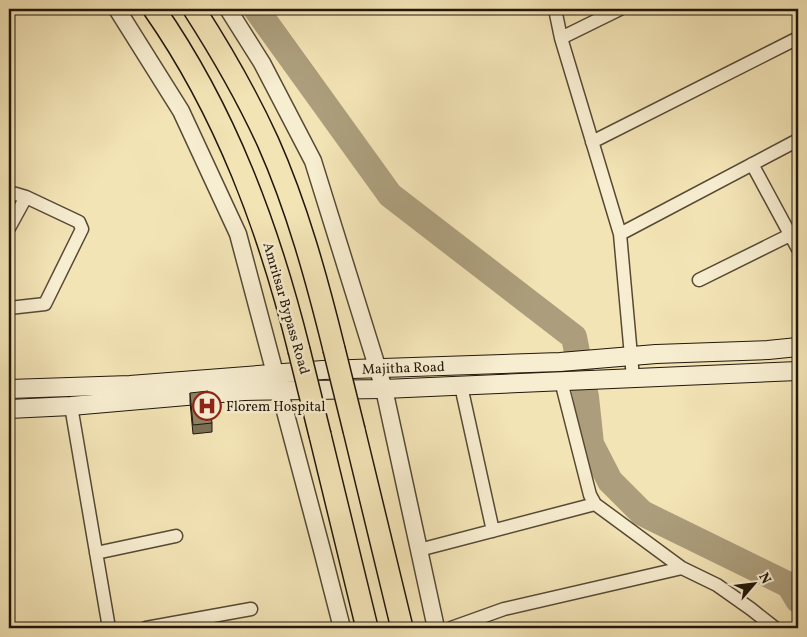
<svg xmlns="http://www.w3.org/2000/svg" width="807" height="637" font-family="Vollkorn,serif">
	<rect width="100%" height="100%" fill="#f3e4b6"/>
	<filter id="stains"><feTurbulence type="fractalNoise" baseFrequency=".004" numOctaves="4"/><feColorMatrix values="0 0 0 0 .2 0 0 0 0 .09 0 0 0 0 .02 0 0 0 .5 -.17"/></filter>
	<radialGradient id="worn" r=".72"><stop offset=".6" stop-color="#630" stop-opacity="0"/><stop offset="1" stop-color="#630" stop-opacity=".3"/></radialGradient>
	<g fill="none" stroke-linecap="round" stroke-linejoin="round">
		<path stroke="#ac9e7c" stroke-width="26" d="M256,9L390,195L574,337L586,397L591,444L610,481L642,513L789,585L798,600"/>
		<defs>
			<path id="minor" d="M555,9L561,38L620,234L633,378
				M561,38L620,9
				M592,142L798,38
				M752,164L798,249
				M9,192L26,197L9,228
				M620,234L798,140
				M699,280L798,231
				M9,308L45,304L82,229L79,222L26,197
				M561,381L590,495L595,504L682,568L717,585L751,609L775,628
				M461,386L493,531
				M71,406L109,628
				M419,550L595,504
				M96,553L176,536
				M146,628L251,609
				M451,628L504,609L682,568"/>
			<path id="tertiary" d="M117,9L181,111L238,234L323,554L342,628
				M228,9L262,63L313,161L384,389L436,628"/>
			<g id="secondary">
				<path id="s1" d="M9,389L130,385L323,370L560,362L656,354L768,350L798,347"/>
				<path d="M9,409L71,406L244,391L384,389L798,371"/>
			</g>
			<path id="trunk" d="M154,9C226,112 269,229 299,350
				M194,9C221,51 247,96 268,142C297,207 317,280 334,349
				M354,430L402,628
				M320,435L367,628"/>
		</defs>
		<use href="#minor" stroke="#564a35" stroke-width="15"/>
		<use href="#tertiary" stroke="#564a35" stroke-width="19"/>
		<use href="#secondary" stroke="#21170a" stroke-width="20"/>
		<use href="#trunk" stroke="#21170a" stroke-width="24"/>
		<use href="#minor" stroke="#f7edd0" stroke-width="12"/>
		<use href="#tertiary" stroke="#f7edd0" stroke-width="16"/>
		<use href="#secondary" stroke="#f7edd0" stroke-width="18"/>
		<use href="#trunk" stroke="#f3e4b6" stroke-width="21"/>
		<defs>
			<path id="trunk-bridge" d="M334,349L354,430
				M299,350L320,435"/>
		</defs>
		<use href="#trunk-bridge" stroke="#21170a" stroke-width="24" stroke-linecap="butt"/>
		<use href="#trunk-bridge" stroke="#f3e4b6" stroke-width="21"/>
	</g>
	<path fill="#7a7055" stroke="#21170a" d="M190,393L212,423V432L193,434L190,402Z"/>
	<path fill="#8e8263" stroke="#21170a" d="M208,391L212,423L193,425L190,393Z"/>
	<defs>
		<symbol id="hospital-ring" viewBox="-11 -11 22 22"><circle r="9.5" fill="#f7edd0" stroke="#8f2418" stroke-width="1.5"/><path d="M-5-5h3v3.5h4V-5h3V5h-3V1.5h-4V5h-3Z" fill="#8f2418"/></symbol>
	</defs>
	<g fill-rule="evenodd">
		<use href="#hospital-ring" x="191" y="390" width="32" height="32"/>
	</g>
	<g text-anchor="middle" stroke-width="5" stroke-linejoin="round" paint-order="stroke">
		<g font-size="14" fill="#21170a" stroke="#f7edd0">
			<text transform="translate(287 308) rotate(74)" y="5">Amritsar Bypass Road</text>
			<text dy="5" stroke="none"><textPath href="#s1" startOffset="395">Majitha Road</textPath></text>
		</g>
		<g font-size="14" fill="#21170a" stroke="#f7edd0" text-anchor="start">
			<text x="226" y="411">Florem Hospital</text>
		</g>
	</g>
	<rect width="807" height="637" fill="none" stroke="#f3e4b6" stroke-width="30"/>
	<rect x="10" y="10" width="787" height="617" fill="none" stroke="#21170a" stroke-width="2.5"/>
	<rect x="15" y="15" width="777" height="607" fill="none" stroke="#21170a"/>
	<g transform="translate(754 584) rotate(62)" stroke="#f7edd0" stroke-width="4" paint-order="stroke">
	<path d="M0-4L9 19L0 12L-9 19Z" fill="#21170a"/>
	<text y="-8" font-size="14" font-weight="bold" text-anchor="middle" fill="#21170a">N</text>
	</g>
	<rect width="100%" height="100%" filter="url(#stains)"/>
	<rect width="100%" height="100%" fill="url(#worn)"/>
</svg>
